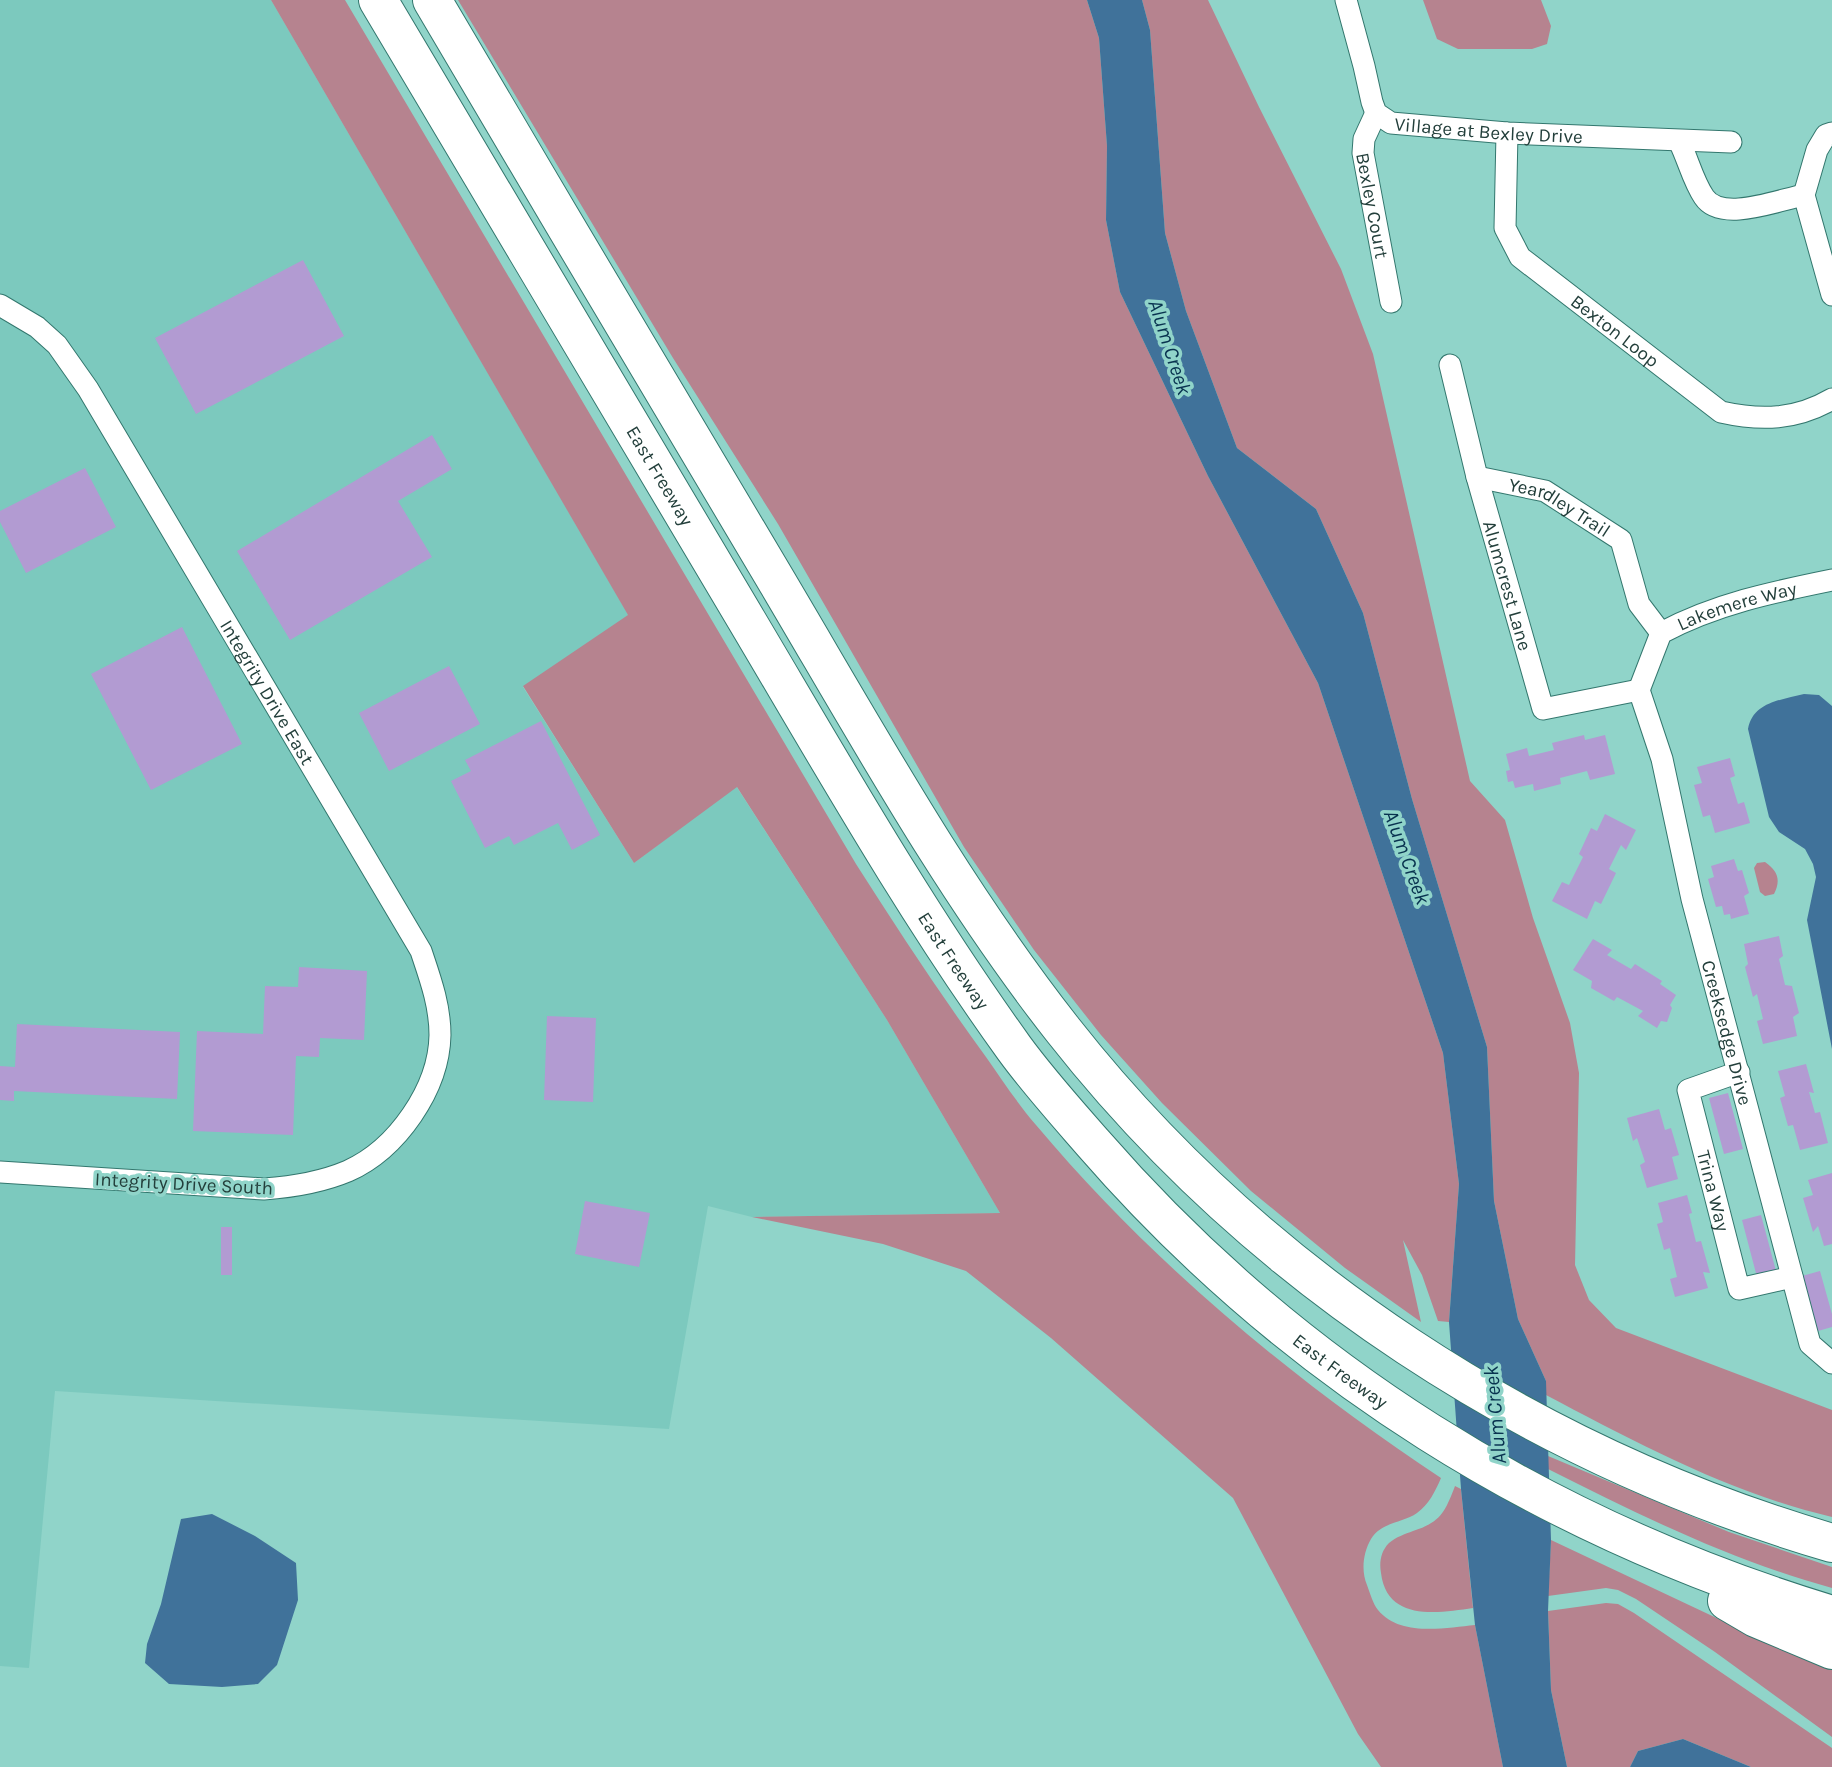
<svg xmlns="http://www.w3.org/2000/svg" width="1832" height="1767" font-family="Karla,sans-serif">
	<rect width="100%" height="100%" fill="#90d4c9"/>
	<path fill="#7cc9be" d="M0,0H271L629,616L523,687L634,863L736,786L887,1020L1000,1213L752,1217L708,1206L669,1429L55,1391L29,1668L0,1666Z"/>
	<path fill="#b6838f" d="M271,0H345L856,864C898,930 940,994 986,1057C1002,1080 1018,1104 1036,1125C1152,1263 1292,1379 1441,1478C1435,1492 1429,1504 1417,1513C1403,1523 1381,1522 1371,1539C1363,1553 1361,1571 1367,1585C1370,1593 1373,1604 1378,1610C1400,1637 1445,1628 1475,1625L1503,1767H1381L1358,1734L1233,1498L1051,1338L966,1271L883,1244L752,1217L1000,1213L887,1020L737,787L634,863L523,686L628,615Z
		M458,0H1087L1099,38L1107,146L1106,220L1120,292L1208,476L1318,683L1443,1053L1459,1184L1449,1322L1438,1321L1422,1275L1403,1240L1421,1322L1345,1268L1251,1191L1162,1103L1101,1035L1034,950L964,847L778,524L673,358Z
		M1142,0H1208L1259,107L1341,269L1373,354L1470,781L1505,820L1533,918L1570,1023L1579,1073L1575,1265L1589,1300L1616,1328L1832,1410V1517C1732,1494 1635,1442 1546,1395V1381L1518,1319L1494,1201L1487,1047L1412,799L1363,613L1316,509L1237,448L1186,311L1165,233L1150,30Z
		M1423,0H1541L1551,26L1547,44L1532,49H1458L1437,39Z
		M1765,862C1778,871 1781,880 1774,894L1765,896L1760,892L1754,868L1757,863Z
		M1548,1456L1729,1532L1832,1567V1588C1733,1561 1639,1515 1548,1469Z
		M1455,1486L1461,1489L1473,1608C1438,1613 1387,1622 1381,1573C1379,1562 1381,1551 1389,1543C1396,1537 1405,1534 1413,1531C1441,1522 1445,1512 1455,1486Z
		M1551,1540L1759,1638L1832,1669V1737L1715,1652L1636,1599L1618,1590L1606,1588L1548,1596Z
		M1606,1603L1618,1604L1634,1613L1832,1748V1767H1751L1683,1739L1638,1751L1630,1767H1567L1551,1690L1548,1611Z"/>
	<path fill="#40729a" d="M1087,0H1142L1150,30L1165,233L1186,311L1237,448L1316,509L1363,613L1412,799L1487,1047L1494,1201L1518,1319L1546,1381L1551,1540L1548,1611L1551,1690L1567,1767H1503L1475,1625L1461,1489L1449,1322L1459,1184L1443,1053L1318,683L1208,476L1120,292L1106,220L1107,146L1099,38Z
		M1804,694L1819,695L1832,706V1049L1807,920L1816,877L1813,864L1805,849L1779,832L1769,817L1748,729C1753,702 1781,700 1804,694Z
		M212,1514L255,1536L296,1563L298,1600L277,1665L258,1684L222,1687L169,1684L145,1663L147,1644L161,1604L181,1519Z
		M1683,1739L1751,1767H1630L1638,1751Z"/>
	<path fill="#b29bd2" d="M303,260L344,336L196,414L155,338Z
		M432,435L452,469L398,501L432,557L290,640L237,551Z
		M85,468L116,527L26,573L0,522V511Z
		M182,627L242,744L151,790L91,674Z
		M449,666L480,724L389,771L359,713Z
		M541,721L600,835L572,850L558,823L514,845L509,836L485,848L451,781L471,771L465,760Z
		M1584,735L1585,740L1605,735L1615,774L1590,780L1587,771L1560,778L1561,784L1534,791L1533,784L1515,788L1513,781L1508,782L1506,771L1510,770L1506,754L1527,748L1529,756L1554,750L1552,743Z
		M1730,758L1735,776L1730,778L1738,804L1744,802L1750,823L1715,833L1710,815L1703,817L1694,785L1702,783L1697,767Z
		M1605,814L1636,830L1626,850L1621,845L1609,869L1616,873L1601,904L1595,901L1587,919L1552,901L1562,882L1569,885L1583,857L1579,854L1591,828L1597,831Z
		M1734,859L1738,871L1742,870L1749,893L1744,896L1749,914L1731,919L1730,914L1724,915L1722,906L1716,907L1708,879L1714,877L1711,866Z
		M1779,936L1783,956L1779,959L1785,985L1792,986L1799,1013L1793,1017L1797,1036L1763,1044L1757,1021L1763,1019L1757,994L1753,997L1745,967L1748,964L1744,944Z
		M1593,939L1612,950L1607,955L1631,969L1635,964L1662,981L1660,984L1676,995L1670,1005L1672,1008L1667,1022L1661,1021L1657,1028L1638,1016L1643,1011L1617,997L1614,1001L1591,988L1592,981L1573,970Z
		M299,967L367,971L364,1040L320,1038L319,1057L296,1056L293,1135L193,1131L197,1031L263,1034L265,986L298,987Z
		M547,1016L596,1018L593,1102L544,1100Z
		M17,1024L180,1032L177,1099L14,1091V1101L0,1100V1066L15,1067Z
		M1806,1064L1814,1093L1809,1092L1815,1113L1820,1112L1828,1143L1800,1150L1793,1125L1788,1126L1780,1098L1785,1096L1778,1071Z
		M1728,1093L1743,1149L1724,1154L1709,1098Z
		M1659,1109L1665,1130L1671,1128L1679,1155L1672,1157L1678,1179L1647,1188L1640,1165L1645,1162L1637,1138L1633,1141L1627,1118Z
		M1832,1173V1244L1824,1246L1818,1226L1813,1232L1803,1198L1813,1195L1808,1180Z
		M1687,1195L1692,1213L1689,1214L1696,1242L1701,1241L1710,1273L1703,1272L1708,1288L1675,1297L1670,1279L1677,1277L1670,1248L1664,1250L1657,1224L1663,1222L1658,1203Z
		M585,1201L650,1213L639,1267L575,1254Z
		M1761,1215L1776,1271L1757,1277L1742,1220Z
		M221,1227H232V1275H221Z
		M1820,1271L1832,1314V1327L1818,1331L1802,1276Z"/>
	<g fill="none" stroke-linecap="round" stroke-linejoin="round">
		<defs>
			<g id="minor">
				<path id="s1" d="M1346,0L1364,66L1372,102L1376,113L1391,123L1507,133L1731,142"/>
				<path id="s2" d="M1376,113L1364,139L1363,153L1391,302"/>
				<path id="s3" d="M1507,133L1505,228L1520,257L1721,412C1761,421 1796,420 1832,399"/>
				<path d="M1679,141C1688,159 1693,181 1704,197C1721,223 1778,200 1804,195"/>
				<path d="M1804,195L1832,295"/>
				<path d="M1804,195L1817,150L1826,135L1832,133"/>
				<path id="s4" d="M0,305L37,327L57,345L88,389L421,951C430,978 440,1005 440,1035C439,1089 397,1149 348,1171C322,1182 292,1187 264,1189L0,1172"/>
				<path id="s5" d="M1450,365L1477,477L1543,709L1639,690"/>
				<path id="s6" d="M1477,477L1545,491L1621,540L1639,604L1661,633"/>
				<path id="s7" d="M1639,690L1662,759L1692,899L1810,1344L1832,1363"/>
				<path id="s8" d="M1639,690L1661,633C1715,604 1773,592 1832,580"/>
				<path id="s9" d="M1739,1072L1688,1090L1739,1289L1792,1277"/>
			</g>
			<g id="motorway">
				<path id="s10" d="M378,0C498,203 619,406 740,609C828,757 913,908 1014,1048C1038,1081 1066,1112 1093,1143C1291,1371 1544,1528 1832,1615"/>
				<path d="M432,0C545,192 659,384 773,575C865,730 952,889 1063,1030C1257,1277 1532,1455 1832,1543"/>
				<path d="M1727,1601L1756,1618L1832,1650"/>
			</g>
		</defs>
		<use href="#minor" stroke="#33776e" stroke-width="23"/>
		<use href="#motorway" stroke="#33776e" stroke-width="40"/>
		<use href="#minor" stroke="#fff" stroke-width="21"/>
		<use href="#motorway" stroke="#fff" stroke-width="38"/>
	</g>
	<g text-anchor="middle" stroke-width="7" stroke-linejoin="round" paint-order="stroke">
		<g font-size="19" fill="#233f3b" stroke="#90d4c9">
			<text dy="7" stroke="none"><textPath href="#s1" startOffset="233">Village at Bexley Drive</textPath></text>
			<text dy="7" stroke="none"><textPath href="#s2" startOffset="96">Bexley Court</textPath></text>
			<text dy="7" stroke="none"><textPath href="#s3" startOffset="248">Bexton Loop</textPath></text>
			<text dy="7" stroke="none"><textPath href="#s10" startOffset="553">East Freeway</textPath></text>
			<text dy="7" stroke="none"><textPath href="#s6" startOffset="89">Yeardley Trail</textPath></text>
			<text dy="7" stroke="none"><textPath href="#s5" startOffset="228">Alumcrest Lane</textPath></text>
			<text dy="7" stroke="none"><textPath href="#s8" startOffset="142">Lakemere Way</textPath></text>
			<text dy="7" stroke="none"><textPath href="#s4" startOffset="476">Integrity Drive East</textPath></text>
			<text dy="7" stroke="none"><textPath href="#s10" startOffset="1120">East Freeway</textPath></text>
			<text dy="7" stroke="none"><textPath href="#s7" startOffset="354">Creeksedge Drive</textPath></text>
			<text transform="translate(184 1183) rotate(3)" y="7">Integrity Drive South</text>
			<text dy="7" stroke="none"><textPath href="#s9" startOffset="158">Trina Way</textPath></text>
			<text dy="7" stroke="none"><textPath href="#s10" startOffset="1687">East Freeway</textPath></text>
		</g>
		<g font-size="21" font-style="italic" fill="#08324f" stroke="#90d4c9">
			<text transform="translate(1170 347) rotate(72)" y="7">Alum Creek</text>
			<text transform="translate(1407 857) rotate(70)" y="7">Alum Creek</text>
			<text transform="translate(1495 1415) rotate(-95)" y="7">Alum Creek</text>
		</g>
	</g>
</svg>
